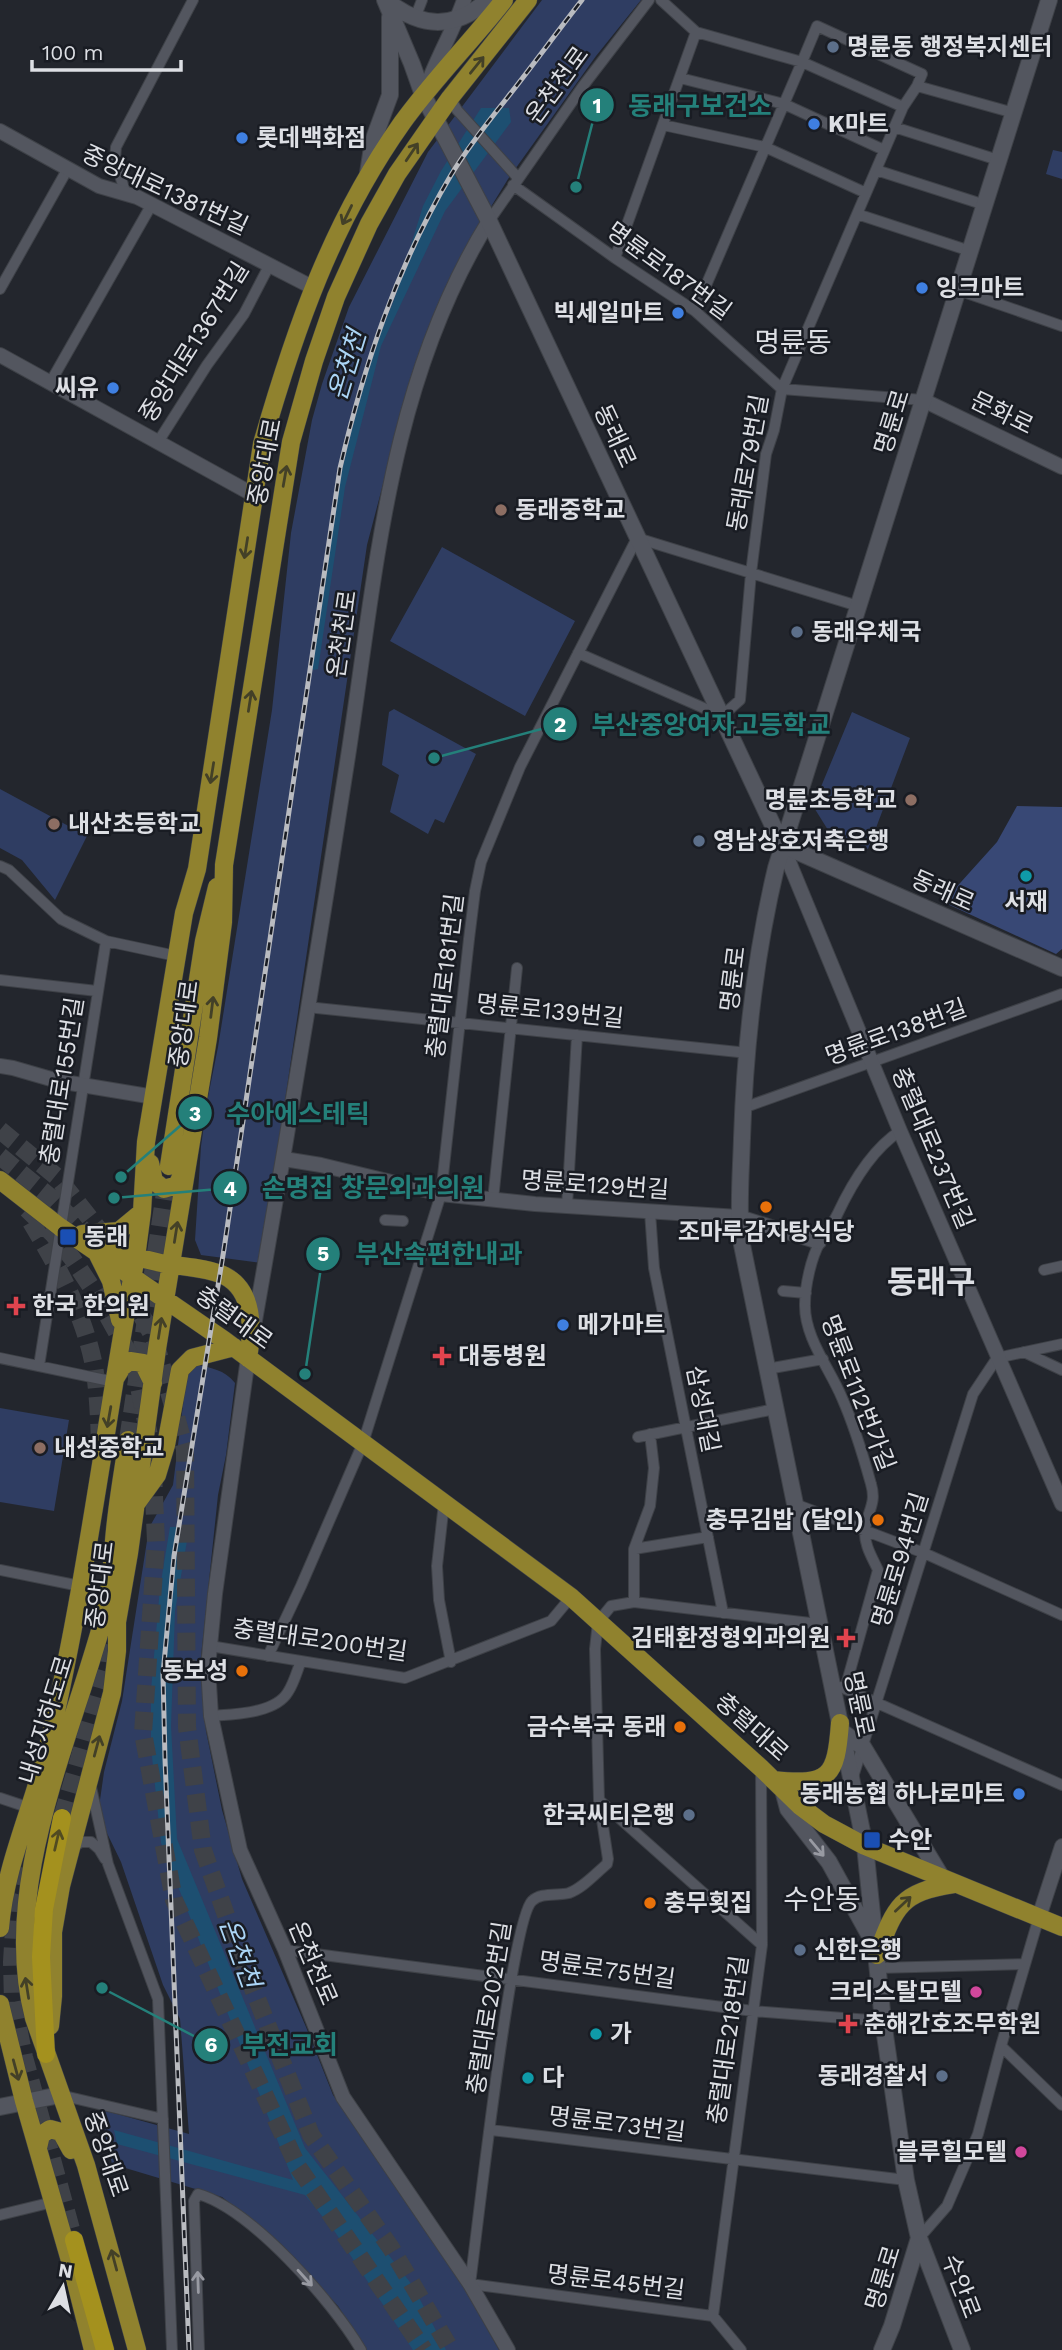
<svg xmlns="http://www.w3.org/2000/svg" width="1062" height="2350" font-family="'Work Sans','Noto Sans KR',sans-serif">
	<rect width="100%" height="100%" fill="#23262d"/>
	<path fill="#2f3d62" d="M542,0H641L596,56L508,179L473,236L408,389L367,545L261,1263L201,1255L195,1240L201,1146L208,1097L218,1047L272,710L291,533L312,420L322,384L349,307L428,152Z
		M1053,150L1062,152V179L1046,174Z
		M442,547L575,621L525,716L390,641Z
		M394,709L476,754L444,823L435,819L428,834L390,812L399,775L382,765L389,712Z
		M852,712L910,738L868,849L828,830L813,806Z
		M0,789L87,836L55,900L22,860L0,848Z
		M195,1365C210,1367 225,1370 235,1383L226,1455L218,1495L200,1666L206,1731L222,1810L242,1879L306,2027L333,2095L459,2279L499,2350H367L338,2306L281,2245L257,2224L222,2197L112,2164L99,2109L189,2134L180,2019L163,1985L121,1862L104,1827L99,1807L104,1772L122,1701L149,1528L173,1485L187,1373Z
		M0,1408L69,1420L54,1511L0,1502Z"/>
	<path fill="#384875" d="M1017,806L1062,807V949L1056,954L943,902L997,842Z"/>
	<path fill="#1d4f71" d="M481,108H509L511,122L445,211L381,346L345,487L318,669L314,670L311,668L338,487L361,391L375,345L394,300L423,206L441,171Z
		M170,1527H182L189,1529L175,1611L171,1726L177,1839L305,2148L413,2286L446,2350H413L335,2232L305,2195L117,2144L114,2130L293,2180L161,1843L151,1747V1690L160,1588Z"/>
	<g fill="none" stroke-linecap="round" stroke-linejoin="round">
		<path stroke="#3f4248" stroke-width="18" stroke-dasharray="18 9" stroke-linecap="butt" d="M128,1440L169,1166"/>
		<path stroke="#3f4248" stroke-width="18" stroke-dasharray="18 9" stroke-linecap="butt" d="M0,1130L57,1177L108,1241
			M0,1156L50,1197L81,1228L116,1269L154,1338L185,1449L187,1727L203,1850L244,1966L311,2135L391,2248L451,2350
			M27,1209L53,1234L72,1258L94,1291L134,1363L152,1450L156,1542L143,1733L174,1900L298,2167L424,2350
			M31,1222C58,1267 84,1314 94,1366C98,1391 99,1416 100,1442
			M62,1818L106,1666L110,1639
			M25,1868L15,1911L12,1962L13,2002L24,2057L74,2240"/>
		<defs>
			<path id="minor" d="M661,0L696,32L802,62L903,107L917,86L922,74L817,26L802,62L695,311
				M415,18L422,0
				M680,78L784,104L884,150
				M917,86L1014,113
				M450,98L457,110L518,178
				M663,125L765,147L866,193
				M894,127L998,160
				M876,170L985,205
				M513,185L615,258L695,311L782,389L923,400
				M126,195L115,159L116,147L193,0
				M857,214L970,251
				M489,221L583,86L649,0
				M615,258L696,32
				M0,289L67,170
				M958,290L1062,326
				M50,383L152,204
				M158,442L207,365L244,314L269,266
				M578,653L722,716L740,700L751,573L766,454L774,430L782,389L903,107
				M0,866L9,870L61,919L106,941L176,956
				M0,980L97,991
				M307,1007L748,1053
				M743,1108L1062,994
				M493,1200L517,968
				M567,1206L577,1035
				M650,1212L654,1268L723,1613
				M385,1220L403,1221
				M1044,1270L1062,1266
				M783,1291L806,1293
				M1024,1352L1062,1370
				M0,1358L115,1382
				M39,1366L106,941
				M767,1369L823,1359
				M638,1437L775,1409
				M444,1503L437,1566L439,1600L451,1662
				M795,1504L924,1553L1062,1615
				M634,1549L708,1537
				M0,1570L80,1586
				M634,1602V1549L650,1506L654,1468L650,1434
				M210,1646L405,1678L551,1621L571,1597
				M268,1656L301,1586L363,1443L441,1194L469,939L475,891L481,862L520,767L637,538L858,606
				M841,1687L1062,1785
				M845,1689L878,1570C872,1557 864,1545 865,1530C867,1511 877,1504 871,1484C863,1455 854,1425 842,1398C830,1369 804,1337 805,1304C805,1286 811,1258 820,1242C825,1233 832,1225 837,1215C851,1185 871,1150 900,1131
				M211,1716C233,1714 275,1714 288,1692C294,1683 297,1671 301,1661
				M853,1777L973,1394L997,1358L1062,1344
				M91,1787L108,1864L158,1999L172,2350
				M0,1798L30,1808
				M599,1800L762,1945
				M71,1848L81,1842H91L99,1849L105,1859
				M285,1950L753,2011L883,2021
				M878,1968L1024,1964
				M1001,2046L1062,2105
				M60,2095L163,2119
				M491,2130L906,2180
				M0,2215L53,2202
				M919,2238L947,2206L978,2134L1001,2046L1039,1917
				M713,2316L762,1945L761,1769
				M199,2350L194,2201L198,2194C251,2209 333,2302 361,2350
				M741,2350L713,2316L470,2284C477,2234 511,1920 532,1901C541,1892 558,1896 569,1893C583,1888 595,1874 607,1864L608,1859L599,1800L595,1649L598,1622L611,1606L634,1602L819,1624"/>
			<path id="tertiary" d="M425,91C436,59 453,32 464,0
				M0,131L99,186L137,197L312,287
				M0,355L254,495
				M923,400L1062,467
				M782,845L900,1131L1062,1504
				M0,1066L13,1068L58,1081L154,1097
				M284,1159L321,1165L441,1194L535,1204L739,1217L819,1242
				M254,1326C287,1139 318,951 347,763C376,577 387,386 489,221
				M248,1358L215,1594L208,1667L211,1716L240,1850L285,1950L343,2097L470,2284L508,2350
				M1039,1917L1062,1846"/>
			<path id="secondary" d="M385,0L412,64L423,95L489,221L782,845L1062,968
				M387,1C421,28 454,30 488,0
				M368,173L373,141L390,95V17
				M841,1731L863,1747L942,1878
				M783,1790L788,1809L829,1862L872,1940
				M0,2107L60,2095
				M919,2238L962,2350
				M882,2350L892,2326L919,2238L906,2180L883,2021L865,1846L741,1240C738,1206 741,1172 742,1138C745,1048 755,956 776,868L1049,0"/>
			<path id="primary" d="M150,1163L154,1181L164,1189L177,1185L185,1169
				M169,1166L204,941L217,887
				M0,1180L60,1227L224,1340L571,1597L761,1768L800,1806L824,1824L865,1846L1062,1927
				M82,1234L119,1231L142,1212
				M94,1243C116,1251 138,1258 161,1263C181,1267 206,1267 225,1276C254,1291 253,1330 248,1358
				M98,1255L111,1281L120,1320
				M116,1377L122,1367L130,1361L143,1363L153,1383
				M128,1440C123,1470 118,1500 115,1530C112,1560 111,1591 103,1620C69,1745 0,1887 34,2018L86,2165L137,2350
				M136,1504L157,1475L166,1445L180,1370L192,1358L234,1347
				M773,1780C830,1786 836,1777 840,1723
				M0,1928C5,1863 36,1801 50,1738C87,1579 106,1417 136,1257L142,1212L146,1142L184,913L197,869L262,444C295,329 332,222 402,123C433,80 471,42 504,0
				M877,1955C895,1907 900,1892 954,1884
				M0,2004L24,2101L73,2271L93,2350
				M50,2026L53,1996V1932L61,1886L112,1693L117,1651V1622L129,1553L157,1349L208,1038L223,922L224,865L291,442L314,361L336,297L369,224L397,174L450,98L528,0
				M38,2148L41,2135L50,2129L61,2132L71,2150"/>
			<path id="trunk" d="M46,2054L41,1957L44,1909L62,1818
				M74,2240L105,2350"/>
		</defs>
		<use href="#minor" stroke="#3e4147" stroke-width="12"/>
		<use href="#tertiary" stroke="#3e4147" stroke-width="16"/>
		<use href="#secondary" stroke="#3e4147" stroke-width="18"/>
		<use href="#primary" stroke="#3e4147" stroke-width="19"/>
		<use href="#trunk" stroke="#3e4147" stroke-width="19"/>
		<use href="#minor" stroke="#53565f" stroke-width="10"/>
		<use href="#tertiary" stroke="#53565f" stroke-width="14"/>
		<use href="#secondary" stroke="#53565f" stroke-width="16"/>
		<use href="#primary" stroke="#90822e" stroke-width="18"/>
		<use href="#trunk" stroke="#a4911e" stroke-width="18"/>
		<defs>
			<path id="rail" d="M189,2350L165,1759L163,1674L174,1556L224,1249L340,468C364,365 397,266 451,175C468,147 487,123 507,98C533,65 557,32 582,0"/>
		</defs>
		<use href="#rail" stroke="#b9bbc0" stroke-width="5"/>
		<use href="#rail" stroke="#191c23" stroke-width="2.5" stroke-dasharray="8" stroke-linecap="butt"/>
	</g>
	<defs><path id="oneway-shaft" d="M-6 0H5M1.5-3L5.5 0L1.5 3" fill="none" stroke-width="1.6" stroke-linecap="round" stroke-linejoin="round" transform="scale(1.75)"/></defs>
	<g stroke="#434027">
		<use href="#oneway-shaft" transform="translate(477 65) rotate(-51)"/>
		<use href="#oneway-shaft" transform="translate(412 152) rotate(-56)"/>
		<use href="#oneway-shaft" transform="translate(347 215) rotate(116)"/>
		<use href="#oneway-shaft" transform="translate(285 476) rotate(-80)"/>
		<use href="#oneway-shaft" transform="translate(246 548) rotate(99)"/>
		<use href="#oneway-shaft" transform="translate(250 701) rotate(-81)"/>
		<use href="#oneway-shaft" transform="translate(212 773) rotate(99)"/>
		<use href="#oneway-shaft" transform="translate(212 1007) rotate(-83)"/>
		<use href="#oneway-shaft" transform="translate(176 1232) rotate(-81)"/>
		<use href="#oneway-shaft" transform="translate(160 1328) rotate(-81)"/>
		<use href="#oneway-shaft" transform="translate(109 1417) rotate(100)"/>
		<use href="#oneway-shaft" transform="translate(97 1746) rotate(-75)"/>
		<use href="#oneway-shaft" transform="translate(903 1904) rotate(-43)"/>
		<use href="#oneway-shaft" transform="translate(27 1988) rotate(-99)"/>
		<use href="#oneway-shaft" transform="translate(16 2070) rotate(75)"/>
		<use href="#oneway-shaft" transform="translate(114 2260) rotate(-105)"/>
	</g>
	<use stroke="#514b21" href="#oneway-shaft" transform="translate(57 1840) rotate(-77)"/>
	<g stroke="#989aa2">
		<use href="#oneway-shaft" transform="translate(817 1848) rotate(50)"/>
		<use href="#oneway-shaft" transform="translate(305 2278) rotate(48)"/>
		<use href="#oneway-shaft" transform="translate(198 2282) rotate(-92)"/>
	</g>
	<g fill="#5c6f8a" stroke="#191c23" stroke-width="2.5">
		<circle cx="833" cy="47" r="7"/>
		<circle cx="797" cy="632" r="7"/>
		<circle cx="699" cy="841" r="7"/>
		<circle cx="689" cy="1815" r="7"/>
		<circle cx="800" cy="1950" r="7"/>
		<circle cx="942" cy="2076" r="7"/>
	</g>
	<g fill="#3f7fe0" stroke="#191c23" stroke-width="2.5">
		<circle cx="814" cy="124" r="7"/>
		<circle cx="242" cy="138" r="7"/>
		<circle cx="922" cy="288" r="7"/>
		<circle cx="678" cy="313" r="7"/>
		<circle cx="113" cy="388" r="7"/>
		<circle cx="563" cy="1325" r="7"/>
		<circle cx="1019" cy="1794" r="7"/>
	</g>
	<g fill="#8d6e63" stroke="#191c23" stroke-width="2.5">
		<circle cx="501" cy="510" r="7"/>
		<circle cx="911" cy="800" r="7"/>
		<circle cx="54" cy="824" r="7"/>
		<circle cx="40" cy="1448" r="7"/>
	</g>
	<g fill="#0f9aa8" stroke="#191c23" stroke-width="2.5">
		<circle cx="1026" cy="876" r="7"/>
		<circle cx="596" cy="2034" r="7"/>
		<circle cx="528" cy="2078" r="7"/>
	</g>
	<g fill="#e8710a" stroke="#191c23" stroke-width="2.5">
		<circle cx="766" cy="1207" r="7"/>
		<circle cx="878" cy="1520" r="7"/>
		<circle cx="242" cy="1671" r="7"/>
		<circle cx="680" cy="1727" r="7"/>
		<circle cx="650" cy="1903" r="7"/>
	</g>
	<g fill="#1a4fb4" stroke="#191c23" stroke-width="2.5">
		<rect x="59" y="1228" width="18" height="18" rx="3.5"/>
		<rect x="863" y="1831" width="18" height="18" rx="3.5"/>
	</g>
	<g fill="#e0444e" stroke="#191c23" stroke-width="2.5">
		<path d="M12.5 1295.5h7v7h7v7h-7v7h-7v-7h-7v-7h7z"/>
		<path d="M438.5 1345.5h7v7h7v7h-7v7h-7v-7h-7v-7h7z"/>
		<path d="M842.5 1627.5h7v7h7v7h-7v7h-7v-7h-7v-7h7z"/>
		<path d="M844.5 2013.5h7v7h7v7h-7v7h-7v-7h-7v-7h7z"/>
	</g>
	<g fill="#d1479c" stroke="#191c23" stroke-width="2.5">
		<circle cx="976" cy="1992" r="7"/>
		<circle cx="1021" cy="2152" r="7"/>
	</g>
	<g text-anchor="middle" stroke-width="5" stroke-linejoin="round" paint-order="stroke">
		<g font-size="24" font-weight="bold" fill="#dddfe4" stroke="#191c23" text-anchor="start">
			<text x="847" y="55">명륜동 행정복지센터</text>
			<text x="828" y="132">K마트</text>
			<text x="256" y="146">롯데백화점</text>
			<text x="936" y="296">잉크마트</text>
			<text x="664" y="321" text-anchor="end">빅세일마트</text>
			<text x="99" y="396" text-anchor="end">씨유</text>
			<text x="515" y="518">동래중학교</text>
			<text x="811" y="640">동래우체국</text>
			<text x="897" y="808" text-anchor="end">명륜초등학교</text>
			<text x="68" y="832">내산초등학교</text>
			<text x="713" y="849">영남상호저축은행</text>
			<text x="1026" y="910" text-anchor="middle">서재</text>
			<text x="766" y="1240" text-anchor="middle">조마루감자탕식당</text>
			<text x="84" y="1245">동래</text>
			<text x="32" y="1314">한국 한의원</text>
			<text x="577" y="1333">메가마트</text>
			<text x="458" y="1364">대동병원</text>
			<text x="54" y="1456">내성중학교</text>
			<text x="864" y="1528" text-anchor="end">충무김밥 (달인)</text>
			<text x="830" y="1646" text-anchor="end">김태환정형외과의원</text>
			<text x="228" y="1679" text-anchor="end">동보성</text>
			<text x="666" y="1735" text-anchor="end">금수복국 동래</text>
			<text x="1005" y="1802" text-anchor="end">동래농협 하나로마트</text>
			<text x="675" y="1823" text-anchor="end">한국씨티은행</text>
			<text x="888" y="1848">수안</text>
			<text x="664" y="1911">충무횟집</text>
			<text x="814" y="1958">신한은행</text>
			<text x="962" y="2000" text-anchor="end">크리스탈모텔</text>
			<text x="864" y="2032">춘해간호조무학원</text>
			<text x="610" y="2042">가</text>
			<text x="928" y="2084" text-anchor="end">동래경찰서</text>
			<text x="542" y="2086">다</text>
			<text x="1007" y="2160" text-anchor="end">블루힐모텔</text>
		</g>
		<g font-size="24" fill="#dddfe4" stroke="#191c23">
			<text transform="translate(557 85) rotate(-54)" y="8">온천천로</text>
			<text transform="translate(165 190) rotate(25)" y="8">중앙대로1381번길</text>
			<text transform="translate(669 271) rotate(36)" y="8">명륜로187번길</text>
			<text transform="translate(194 342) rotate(-58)" y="8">중앙대로1367번길</text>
			<text transform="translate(1002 413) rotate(26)" y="8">문화로</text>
			<text transform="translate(892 422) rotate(-73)" y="8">명륜로</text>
			<text transform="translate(615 436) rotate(65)" y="8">동래로</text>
			<text transform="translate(265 462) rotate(-79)" y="8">중앙대로</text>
			<text transform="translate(748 463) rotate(-80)" y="8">동래로79번길</text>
			<text transform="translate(342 634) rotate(-82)" y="8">온천천로</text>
			<text transform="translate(943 891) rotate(24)" y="8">동래로</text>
			<text transform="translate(445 976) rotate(-83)" y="8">충렬대로181번길</text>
			<text transform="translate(733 979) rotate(-83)" y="8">명륜로</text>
			<text transform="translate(550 1011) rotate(6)" y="8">명륜로139번길</text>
			<text transform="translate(184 1024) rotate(-82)" y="8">중앙대로</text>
			<text transform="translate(896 1032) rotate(-20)" y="8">명륜로138번길</text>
			<text transform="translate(62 1081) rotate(-81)" y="8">충렬대로155번길</text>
			<text transform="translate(933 1148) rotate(67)" y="8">충렬대로237번길</text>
			<text transform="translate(595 1185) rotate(4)" y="8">명륜로129번길</text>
			<text transform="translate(234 1318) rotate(36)" y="8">충렬대로</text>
			<text transform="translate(858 1393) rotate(69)" y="8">명륜로112번가길</text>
			<text transform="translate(703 1409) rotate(79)" y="8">삼성대길</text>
			<text transform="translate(900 1560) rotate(-73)" y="8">명륜로94번길</text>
			<text transform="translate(100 1585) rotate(-83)" y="8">중앙대로</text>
			<text transform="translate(320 1640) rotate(8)" y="8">충렬대로200번길</text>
			<text transform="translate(859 1704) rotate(78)" y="8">명륜로</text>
			<text transform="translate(46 1720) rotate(-73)" y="8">내성지하도로</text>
			<text transform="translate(752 1727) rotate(42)" y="8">충렬대로</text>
			<text transform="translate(313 1963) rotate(67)" y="8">온천천로</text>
			<text transform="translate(607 1970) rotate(8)" y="8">명륜로75번길</text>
			<text transform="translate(489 2008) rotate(-81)" y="8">충렬대로202번길</text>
			<text transform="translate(728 2040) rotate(-82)" y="8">충렬대로218번길</text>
			<text transform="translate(617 2124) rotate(7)" y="8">명륜로73번길</text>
			<text transform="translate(106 2154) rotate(71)" y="8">중앙대로</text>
			<text transform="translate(883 2278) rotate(-73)" y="8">명륜로</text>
			<text transform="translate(616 2282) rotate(7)" y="8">명륜로45번길</text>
			<text transform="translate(961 2286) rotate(69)" y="8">수안로</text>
		</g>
		<g font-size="26" font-style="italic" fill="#abd5f6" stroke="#191c23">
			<text transform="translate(347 365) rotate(-73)" y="9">온천천</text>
			<text transform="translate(240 1953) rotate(70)" y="9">온천천</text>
		</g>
		<g font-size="28" fill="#dddfe4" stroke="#191c23">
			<text x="793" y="352">명륜동</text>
			<text x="822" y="1909">수안동</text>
		</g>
		<g font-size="32" font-weight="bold" fill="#dddfe4" stroke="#191c23">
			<text x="931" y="1293">동래구</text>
		</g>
	</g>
	<path fill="none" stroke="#24807a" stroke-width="2.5" d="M576 187L597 105M434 758L560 724M121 1177L195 1113M114 1198L230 1188M305 1374L323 1254M102 1988L211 2045"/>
	<g fill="#24807a" stroke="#191c23" stroke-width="2.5">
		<circle cx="576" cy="187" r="7"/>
		<circle cx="434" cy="758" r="7"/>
		<circle cx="121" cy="1177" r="7"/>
		<circle cx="114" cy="1198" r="7"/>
		<circle cx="305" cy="1374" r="7"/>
		<circle cx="102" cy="1988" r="7"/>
		<circle cx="597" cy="105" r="18"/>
		<circle cx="560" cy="724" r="18"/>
		<circle cx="195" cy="1113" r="18"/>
		<circle cx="230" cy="1188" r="18"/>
		<circle cx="323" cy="1254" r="18"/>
		<circle cx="211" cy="2045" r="18"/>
	</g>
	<g font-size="21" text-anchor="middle" font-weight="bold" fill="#fff">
		<text x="597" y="113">1</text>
		<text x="560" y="732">2</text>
		<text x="195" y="1121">3</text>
		<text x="230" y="1196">4</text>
		<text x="323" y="1261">5</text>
		<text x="211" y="2052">6</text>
	</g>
	<g font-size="26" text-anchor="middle" font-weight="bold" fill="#24807a" stroke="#191c23" stroke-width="5" stroke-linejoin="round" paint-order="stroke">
		<text x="700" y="115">동래구보건소</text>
		<text x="711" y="734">부산중앙여자고등학교</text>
		<text x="298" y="1123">수아에스테틱</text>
		<text x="373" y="1197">손명집 창문외과의원</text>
		<text x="439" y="1263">부산속편한내과</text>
		<text x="290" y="2054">부전교회</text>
	</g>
	<g transform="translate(63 2287) rotate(9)" stroke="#191c23" stroke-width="5" paint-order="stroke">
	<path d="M0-5L12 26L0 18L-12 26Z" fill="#dddfe4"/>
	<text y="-10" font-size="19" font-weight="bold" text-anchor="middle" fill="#dddfe4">N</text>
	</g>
	<path d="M32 60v10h149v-10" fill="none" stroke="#dddfe4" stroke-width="3.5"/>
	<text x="42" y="60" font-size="21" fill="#dddfe4" stroke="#191c23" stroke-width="5" paint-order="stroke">100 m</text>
</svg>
